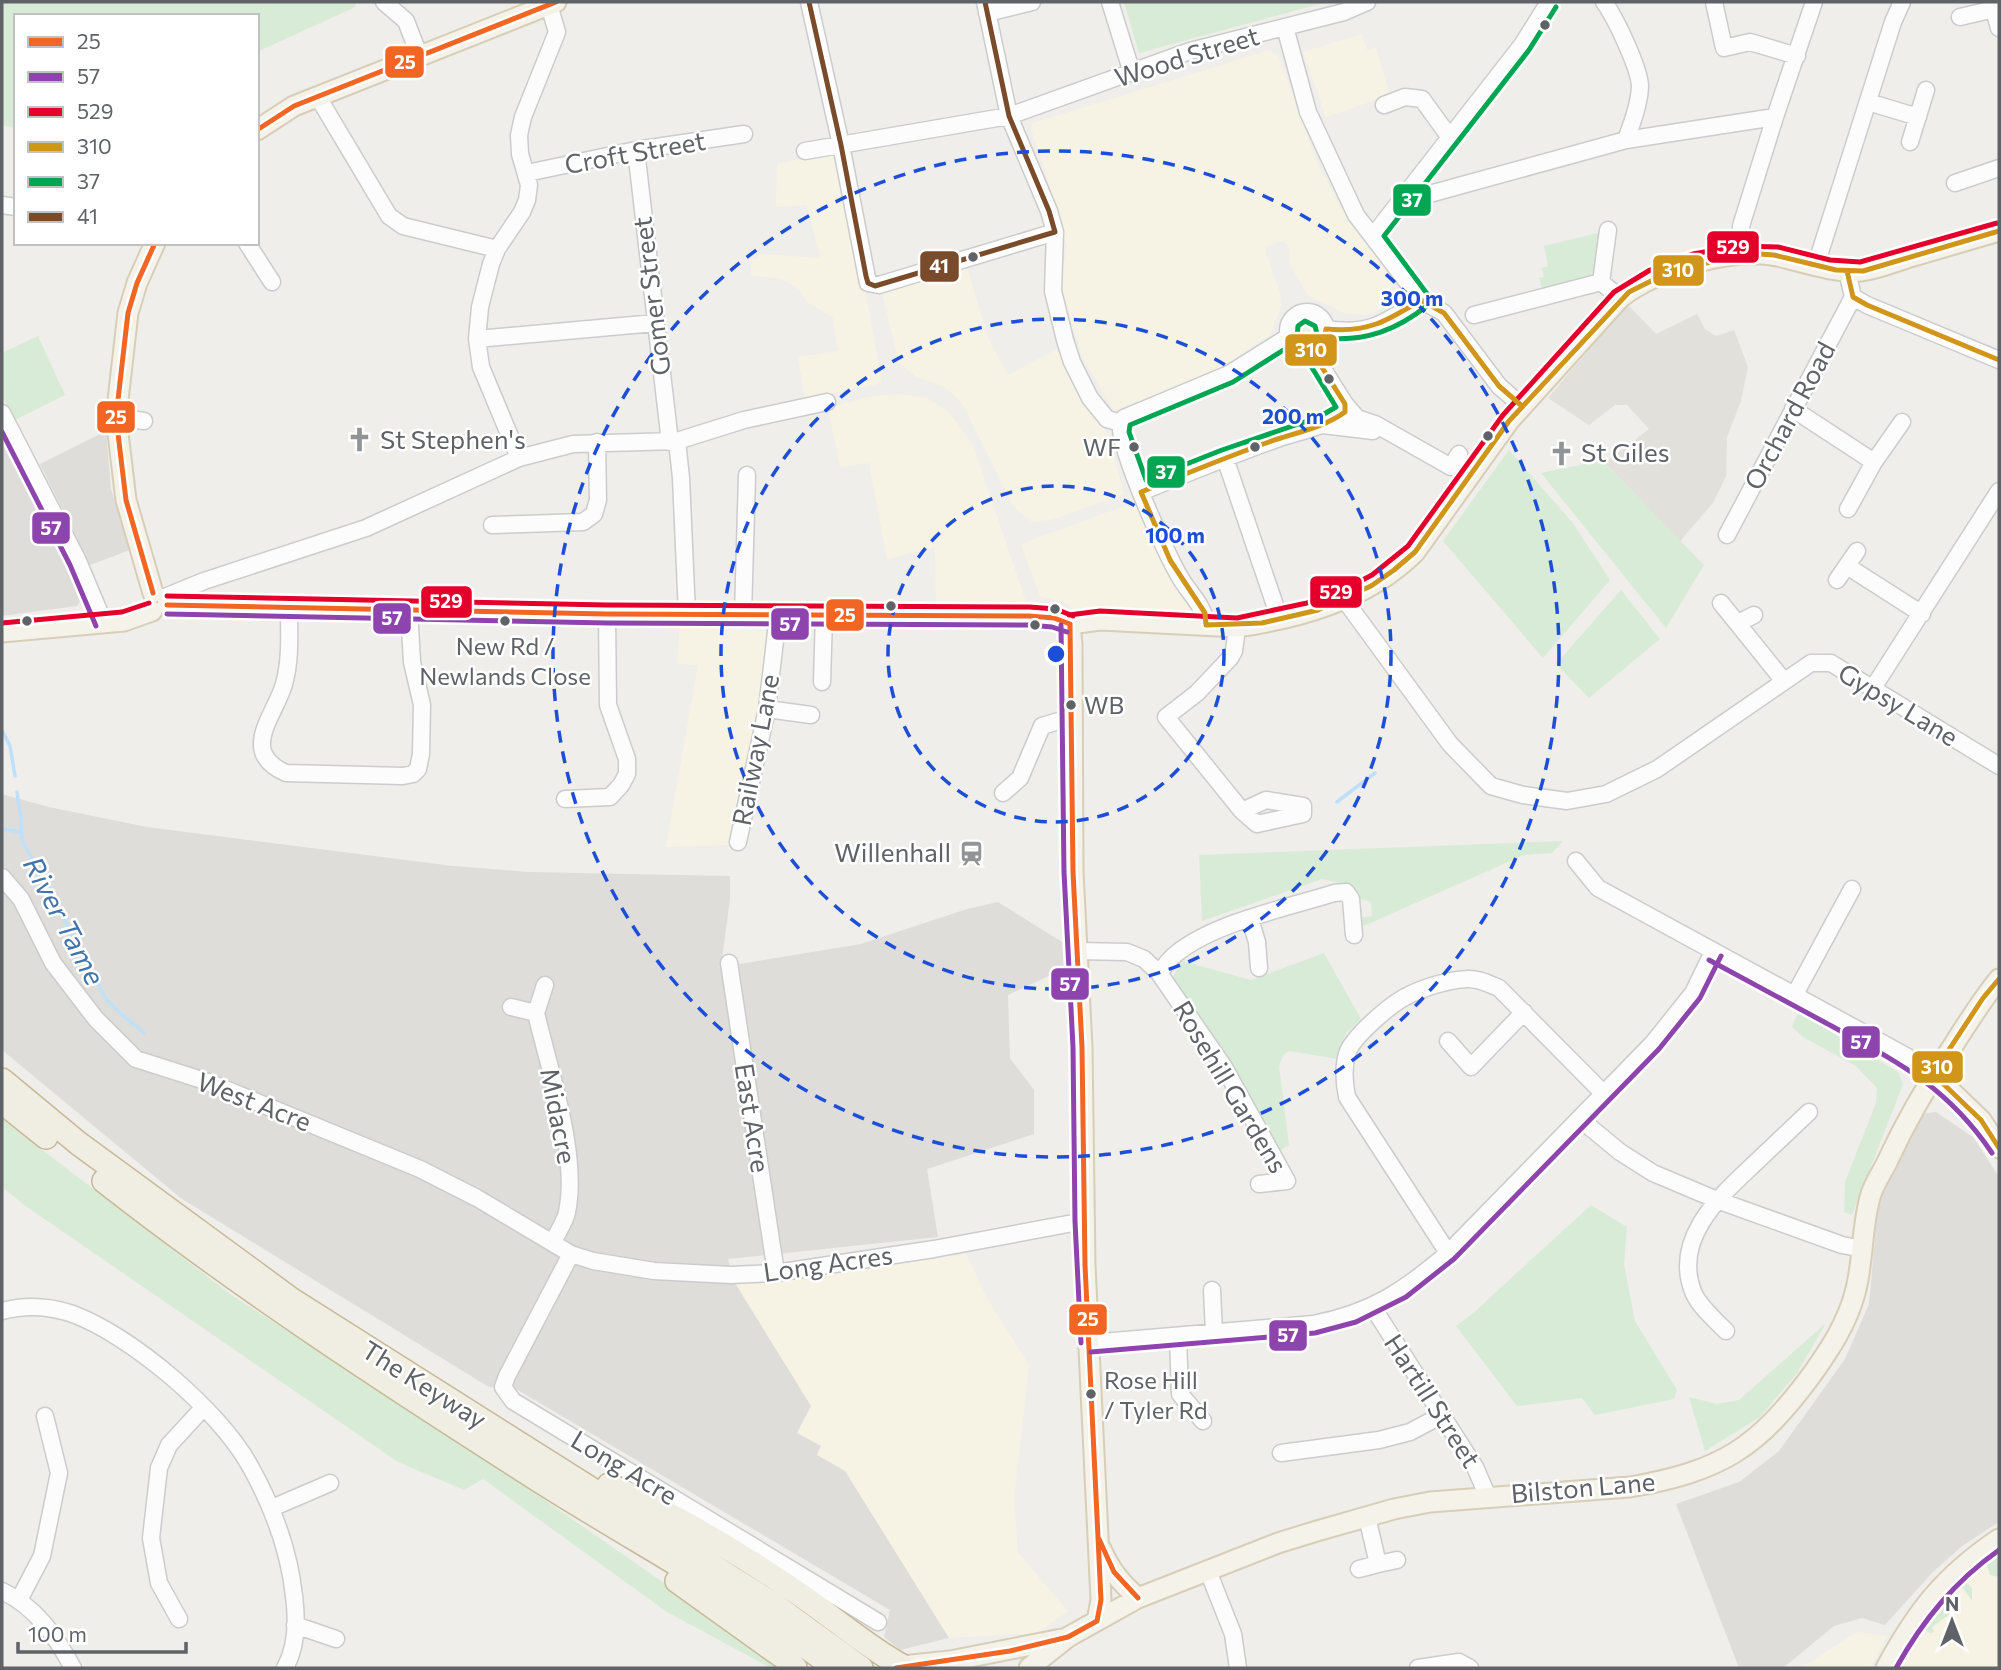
<svg xmlns="http://www.w3.org/2000/svg" width="2001" height="1670" font-family="Commissioner,sans-serif">
	<rect width="100%" height="100%" fill="#efeeea"/>
	<path fill="#f7f3e4" d="M1362,34L1367,50L1376,48L1390,95L1326,117L1303,52Z
		M1270,50L1279,57L1319,167L1343,211L1394,281L1388,296L1381,310L1365,315L1344,313L1308,295L1290,265L1289,247L1284,241L1268,245L1265,250L1280,293L1281,307L1270,335L1207,376L1114,410L1083,359L1060,281L1067,247L1046,174L1031,129L1033,123Z
		M836,150L849,200L882,383L805,399L798,357L838,351L833,318L807,302L799,289L782,279L751,275V259H759V254L820,258L807,205L776,207L777,164Z
		M967,267L988,338L1008,375L1059,348L1108,434L1124,494L1054,519L1032,522L1013,506L962,403L946,388L915,376L899,363L881,289Z
		M898,394L927,398L949,412L973,445L1026,602L1015,610H936L935,547L887,559L869,463L840,467L828,408L868,397Z
		M1130,504L1137,507L1146,523L1166,572L1195,616L1193,620L1078,613L1066,603L1040,596L1021,544Z
		M680,623L767,625L760,712L729,845L666,847L698,665L677,664Z
		M966,1254L988,1300L1029,1365L1014,1498L1018,1553L1068,1611L1037,1633L949,1638L845,1471L816,1455L820,1446L797,1433L735,1283H765Z
		M1999,1549V1668H1898L1905,1653L1931,1614L1959,1584Z
		M1857,1632L1887,1636L1870,1668H1801Z"/>
	<path fill="#dfddda" d="M2,429L83,597L77,606L2,616Z
		M106,431L111,489L130,550L90,565L40,464Z
		M2,794L49,807L147,827L453,866L529,872L730,876V899L721,967L861,944L967,909L998,902L1062,942L1064,969L1008,995L1010,1058L1034,1090V1134L927,1169L938,1237L728,1259L735,1283L811,1406L797,1433L821,1446L817,1455L845,1471L949,1638L900,1650L884,1637L890,1610L516,1389L489,1387L182,1199L2,1050Z
		M1936,1112L1973,1137L1999,1177V1522L1962,1546L1932,1573L1885,1625L1862,1618L1834,1626L1783,1668H1739L1676,1504L1739,1482L1779,1451L1845,1359L1869,1304L1878,1204L1922,1114Z"/>
	<path fill="#e2e0da" d="M1627,304L1656,334L1697,314L1705,329L1716,336L1734,330L1748,367L1741,401L1727,437L1726,476L1713,503L1680,541L1605,463L1649,429L1627,405H1615L1589,425L1548,398Z"/>
	<path fill="#d8ebd6" d="M2,2H356L355,7L257,52V16H16V128L2,125Z
		M1124,2H1327L1139,53Z
		M1602,232L1597,268L1590,276L1543,291L1539,278L1544,277L1542,268L1548,266L1544,246Z
		M38,336L65,395L15,420L2,396V353Z
		M1509,450L1572,522L1610,580L1543,658L1443,541Z
		M1595,462L1605,463L1704,565L1666,628L1541,473Z
		M1621,590L1660,639L1589,698L1556,664Z
		M1563,841L1552,853L1524,855L1359,928V918L1372,916L1371,902L1358,898L1351,886L1322,879L1202,921L1199,855Z
		M1324,953L1361,1019L1346,1033L1337,1059L1289,1051L1283,1055L1279,1066L1289,1145L1276,1153L1173,985L1174,975L1182,961L1251,980Z
		M1798,1012L1898,1072L1903,1084L1852,1215L1844,1212L1845,1182L1876,1103L1877,1088L1856,1066L1803,1037L1792,1027Z
		M2,1119L230,1294L483,1457L707,1613L778,1668H771L667,1612L483,1479L464,1490L398,1462L24,1205L2,1187Z
		M1591,1205L1627,1227L1624,1264L1635,1321L1677,1390L1674,1399L1595,1415L1582,1398L1517,1406L1456,1326L1472,1314Z
		M1826,1323L1797,1373L1760,1417L1705,1451L1689,1397L1717,1404L1739,1400Z
		M1999,1549V1577L1990,1575L1986,1563Z
		M1962,1582H1966L1972,1588V1601L1963,1588L1945,1600L1952,1613L1932,1627L1934,1632L1930,1633L1922,1628C1930,1610 1947,1594 1962,1582Z"/>
	<g fill="none" stroke-linecap="round" stroke-linejoin="round">
		<path stroke="#bfe0f9" stroke-width="3.5" d="M2,730L10,746L15,776
			M17,792L21,819L22,840L106,999L120,1013L144,1033
			M1337,802L1375,773
			M2,829L20,832"/>
		<defs>
			<path id="minor" d="M384,2L406,21L419,55
				M809,2L841,145L868,283L879,285L1055,232
				M985,2L1009,116L1049,211L1055,232L1053,291L1065,340L1072,362L1090,398L1107,419L1121,423
				M1110,2L1132,73
				M1604,2C1615,17 1640,69 1640,87C1639,105 1632,123 1626,140
				M1714,2L1724,48L1750,42L1797,56
				M1994,10L1999,28
				M987,13L1032,2
				M1960,17L1999,8
				M1285,27L1308,112L1356,215L1421,300L1444,313L1499,386L1522,406
				M318,97L389,216L403,226L497,249
				M1868,102L1918,117
				M1384,105L1405,97L1422,99L1451,139
				M1910,142L1926,90
				M636,150L670,442
				M805,151L1009,116L1190,51L1344,12L1367,2
				M527,173L636,150L744,134
				M1955,183L1999,168
				M1405,194L1415,198L1626,140L1775,117
				M2,205L16,207
				M1373,236L1522,45L1549,2
				M247,243L272,282
				M1744,253L1741,226L1775,117L1814,2
				M1816,265L1893,22L1902,2
				M1847,271L1853,297L1867,305L1999,360
				M1601,282L1608,230
				M1288 331a19 19 0 1 1 38 0a19 19 0 1 1-38 0Z
				M1474,315L1601,282L1620,298
				M1326,329C1371,336 1385,322 1421,300
				M477,339L655,323
				M1345,404L1357,418L1375,424L1451,467L1459,454
				M1793,409L1874,462
				M2,413L78,561L104,623
				M116,417L144,421
				M1121,423C1116,444 1167,556 1181,579C1190,594 1205,607 1206,625
				M1121,423L1124,418L1229,374L1288,337
				M1323,425L1373,431
				M677,441L681,478L687,614
				M519,458L481,367L477,339L480,307L491,264L497,249L522,212L527,200L529,185L520,154L519,135L523,117L557,32L549,5
				M1225,458L1280,620
				M1141,492C1185,474 1229,456 1274,440C1295,432 1328,427 1345,412V404L1311,350
				M1848,509L1874,462L1902,422
				M492,525L583,522L594,514L598,500L597,442
				M1727,535L1853,297
				M1847,566L1922,614
				M1837,580L1857,551
				M165,597L204,581L366,528L519,458L573,444L677,441L744,420L827,402
				M1344,599L1450,744L1491,786L1523,795L1567,801L1606,794L1657,769L1811,663H1831L1999,766
				M1721,603L1783,680
				M289,608C289,633 291,659 284,684C275,716 238,752 286,773L403,776L413,774L418,769L421,754L422,705L412,662L409,610
				M743,615L747,475
				M1738,623L1754,615
				M1237,627L1234,651L1230,658L1197,693L1166,717L1242,811L1266,800L1303,806V814L1257,824L1242,811
				M822,682L824,615
				M1873,688L1999,491
				M767,709L811,715
				M1003,793L1020,778L1042,726L1072,717
				M565,799L610,797L621,785L627,774V759L608,705L607,614
				M738,842L767,709L778,615
				M1576,861L1598,888L1906,1056L1933,1074
				M2,877L21,899L53,963L96,1019L136,1059L208,1082L420,1169L477,1198L571,1254L593,1261L654,1271L731,1275L776,1273L934,1249L1084,1221
				M1250,919L1257,942L1259,968
				M1078,951L1127,952L1144,959L1159,973L1224,1067L1287,1181L1259,1184
				M729,963L776,1273
				M1159,973C1164,967 1170,958 1177,953C1216,922 1287,908 1334,893L1346,892L1351,899L1354,935
				M1794,996L1852,889
				M511,1007L536,1013C549,1069 579,1156 567,1212C565,1222 557,1233 553,1242
				M536,1013L545,985
				M1448,1041L1471,1067L1524,1012
				M1580,1119L1620,1152L1653,1173L1717,1200L1842,1245L1863,1249
				M1448,1253L1347,1097C1344,1082 1343,1068 1347,1054C1352,1037 1389,1006 1405,997C1422,988 1447,980 1467,979C1478,978 1489,984 1499,988L1604,1094
				M571,1254L507,1376L503,1387L513,1401L878,1622
				M1212,1290L1214,1333
				M1372,1306L1475,1467L1488,1497
				M2,1311C24,1305 48,1306 70,1313C130,1334 219,1410 250,1466C273,1507 289,1549 294,1596C297,1619 297,1647 285,1668
				M1726,1331C1715,1320 1701,1308 1694,1294C1671,1240 1719,1197 1753,1165C1772,1147 1790,1130 1809,1112
				M1178,1337L1180,1394L1203,1421
				M1090,1343L1313,1324C1371,1313 1404,1291 1448,1253L1653,1043L1693,993L1713,952
				M1281,1453L1379,1440L1410,1432L1442,1415
				M272,1508L330,1483
				M1367,1517L1378,1564L1397,1560
				M1359,1569L1378,1564
				M1208,1571L1233,1634L1238,1668
				M2,1591C36,1607 55,1635 73,1668
				M19,1600L42,1556L59,1473L45,1416
				M179,1619L159,1583L151,1538L159,1468L169,1445L203,1408
				M295,1625L336,1639
				M1418,1668L1459,1662L1470,1668"/>
			<path id="major" d="M257,130L294,106L556,2
				M153,593L126,500L116,417L128,313L137,283L155,243
				M167,605L607,614L1029,616L1054,618L1070,624
				M1070,624L1100,620L1237,627C1301,618 1368,599 1415,552L1509,421L1620,298C1657,269 1731,247 1777,256C1804,262 1832,273 1861,271C1876,269 1892,263 1907,258C1938,249 1968,240 1999,231
				M1070,624L1072,645L1073,872L1082,1047L1085,1265L1101,1600L1097,1621
				M2,632L124,621L152,611
				M1933,1074L1981,1120L1999,1148
				M1101,1549C1110,1570 1121,1583 1138,1598
				M950,1661L1062,1639
				M896,1668L902,1666L950,1661L960,1664
				M1029,1668L1068,1637L1138,1598L1278,1543L1317,1531L1394,1509L1430,1502L1630,1487C1722,1471 1758,1448 1813,1373C1830,1349 1847,1323 1855,1293C1864,1261 1861,1226 1871,1194C1875,1182 1883,1171 1888,1160C1906,1121 1927,1085 1951,1049C1966,1025 1981,1001 1999,979
				M1886,1668C1917,1611 1944,1576 1999,1539"/>
			<path id="highway" d="M2,1080L78,1143L292,1300L773,1604L861,1668
				M2,1102L46,1137
				M104,1181C243,1290 391,1386 540,1481C638,1543 742,1598 835,1668
				M609,1485C673,1514 739,1553 796,1592C832,1616 864,1645 902,1666
				M677,1581L786,1659L795,1668"/>
		</defs>
		<use href="#minor" stroke="#cbcccc" stroke-width="19"/>
		<use href="#major" stroke="#d7ceb8" stroke-width="23"/>
		<use href="#highway" stroke="#c8b996" stroke-width="26"/>
		<use href="#minor" stroke="#fdfcfc" stroke-width="16"/>
		<use href="#major" stroke="#f4f2e9" stroke-width="19"/>
		<use href="#highway" stroke="#f0ede3" stroke-width="23"/>
		<defs>
			<path id="bus-1" d="M257,130L294,106L556,2
				M153,593L126,500L116,417L128,313L137,283L155,243
				M167,605L607,614L1029,616L1054,618L1070,624
				M1070,624L1073,872L1082,1047L1085,1265L1101,1600L1097,1621
				M1099,1539L1114,1572L1138,1598
				M896,1668L1010,1651L1068,1637L1097,1621"/>
			<path id="bus-2" d="M2,432L70,565L96,626
				M167,614L607,623L1029,625L1052,627L1067,632
				M1061,625L1064,872L1073,1047L1075,1221L1081,1343
				M1709,960C1748,981 1787,1002 1826,1023C1896,1061 1946,1085 1992,1153
				M1091,1352L1315,1333L1356,1322L1406,1297L1454,1259L1659,1049L1700,998L1721,956
				M1896,1668C1923,1620 1954,1582 1999,1550"/>
			<path id="bus-3" d="M167,596L607,605L1029,607L1056,609L1073,616
				M1069,615L1100,611L1237,618L1307,603L1351,586L1372,575L1408,546L1503,415L1614,292L1650,270L1693,254L1738,246L1778,247L1830,260L1860,262L1997,223
				M2,623L122,612L149,603"/>
			<path id="bus-4" d="M1847,271L1853,297L1867,305L1999,360
				M1522,406L1499,386L1444,313L1421,300C1387,321 1368,333 1326,329L1324,341L1311,350L1345,404V412C1323,428 1294,433 1269,442C1226,457 1183,475 1141,492L1170,560L1205,613L1206,625L1262,623L1318,610L1371,586L1394,570L1415,552L1509,421L1629,292L1665,274L1744,253L1774,255L1836,270L1863,271L1999,231
				M1999,979L1983,998L1933,1074L1981,1120L1999,1148"/>
			<path id="bus-5" d="M1305,321L1315,326L1317,334L1304,345L1303,353L1336,407L1319,417L1222,450L1146,480L1129,432L1130,425L1233,382L1293,344L1297,339L1298,326Z
				M1325,338C1365,342 1397,330 1428,305V295L1384,236L1529,50L1556,7"/>
			<path id="bus-6" d="M809,2L841,145L866,276L868,283L875,286L1055,232L1049,211L1009,116L985,2"/>
		</defs>
		<use href="#bus-1" stroke="#fff" stroke-width="10"/>
		<use href="#bus-2" stroke="#fff" stroke-width="10"/>
		<use href="#bus-3" stroke="#fff" stroke-width="10"/>
		<use href="#bus-4" stroke="#fff" stroke-width="10"/>
		<use href="#bus-5" stroke="#fff" stroke-width="10"/>
		<use href="#bus-6" stroke="#fff" stroke-width="10"/>
		<use href="#bus-1" stroke="#f26522" stroke-width="5"/>
		<use href="#bus-2" stroke="#8e44ad" stroke-width="5"/>
		<use href="#bus-3" stroke="#e4002b" stroke-width="5"/>
		<use href="#bus-4" stroke="#d1951a" stroke-width="5"/>
		<use href="#bus-5" stroke="#00a651" stroke-width="5"/>
		<use href="#bus-6" stroke="#7a4b2a" stroke-width="5"/>
	</g>
	<g fill="none" stroke="#1d4ed8" stroke-width="3.5" stroke-dasharray="12 9">
		<circle cx="1056" cy="654" r="168"/>
		<circle cx="1056" cy="654" r="335"/>
		<circle cx="1056" cy="654" r="503"/>
	</g>
	<defs>
		<symbol id="church-bare" viewBox="-9 -9 18 18"><path d="M-1.2-6h2.4v3.5h3.3v2.4h-3.3V6h-2.4V-.1h-3.3v-2.4h3.3Z" fill="#919496" stroke="#fff" stroke-width="2.5" paint-order="stroke"/></symbol>
		<symbol id="station-bare" viewBox="-9 -9 18 18"><path d="M-3-6H3Q5-6 5-4V2Q5 4 3 4L4.5 6H3L1.5 4h-3L-3 6H-4.5L-3 4Q-5 4-5 2V-4Q-5-6-3-6ZM-3.5-4v3h7v-3ZM-3.5 1v1.5H-2V1ZM2 1v1.5H3.5V1Z" fill="#919496" stroke="#fff" stroke-width="2.5" paint-order="stroke"/></symbol>
	</defs>
	<g fill-rule="evenodd">
		<use href="#church-bare" x="342" y="422" width="35" height="35"/>
		<use href="#church-bare" x="1544" y="436" width="35" height="35"/>
		<use href="#station-bare" x="954" y="836" width="35" height="35"/>
	</g>
	<g fill="#5f6368" stroke="#fff" stroke-width="2.5">
		<circle cx="1545" cy="25" r="6"/>
		<circle cx="973" cy="257" r="6"/>
		<circle cx="1329" cy="379" r="6"/>
		<circle cx="1488" cy="436" r="6"/>
		<circle cx="1134" cy="447" r="6"/>
		<circle cx="1255" cy="447" r="6"/>
		<circle cx="891" cy="606" r="6"/>
		<circle cx="1055" cy="609" r="6"/>
		<circle cx="27" cy="621" r="6"/>
		<circle cx="505" cy="621" r="6"/>
		<circle cx="1035" cy="625" r="6"/>
		<circle cx="1071" cy="705" r="6"/>
		<circle cx="1091" cy="1394" r="6"/>
	</g>
	<g text-anchor="middle" stroke-width="5" stroke-linejoin="round" paint-order="stroke">
		<g font-size="24" fill="#5f6368" stroke="#fff" text-anchor="start">
			<text x="1121" y="456" text-anchor="end">WF</text>
			<text x="505" y="655" text-anchor="middle">New Rd /<tspan x="505" dy="30">Newlands Close</tspan></text>
			<text x="1084" y="714">WB</text>
			<text x="1104" y="1389">Rose Hill<tspan x="1104" dy="30">/ Tyler Rd</tspan></text>
		</g>
		<g font-size="26" fill="#5f6368" stroke="#fff">
			<text transform="translate(1187 57) rotate(-17)" y="9">Wood Street</text>
			<text transform="translate(635 153) rotate(-10)" y="9">Croft Street</text>
			<text transform="translate(652 296) rotate(-97)" y="9">Gomer Street</text>
			<text transform="translate(1790 416) rotate(-62)" y="9">Orchard Road</text>
			<text transform="translate(1898 705) rotate(31)" y="9">Gypsy Lane</text>
			<text transform="translate(756 750) rotate(-79)" y="9">Railway Lane</text>
			<text transform="translate(1230 1087) rotate(59)" y="9">Rosehill Gardens</text>
			<text transform="translate(254 1102) rotate(21)" y="9">West Acre</text>
			<text transform="translate(558 1116) rotate(79)" y="9">Midacre</text>
			<text transform="translate(752 1118) rotate(81)" y="9">East Acre</text>
			<text transform="translate(828 1264) rotate(-8)" y="9">Long Acres</text>
			<text transform="translate(424 1385) rotate(32)" y="9">The Keyway</text>
			<text transform="translate(1432 1401) rotate(57)" y="9">Hartill Street</text>
			<text transform="translate(624 1468) rotate(31)" y="9">Long Acre</text>
			<text transform="translate(1583 1488) rotate(-5)" y="9">Bilston Lane</text>
		</g>
		<g font-size="26" fill="#5f6368" stroke="#fff" text-anchor="start">
			<text x="380" y="449">St Stephen's</text>
			<text x="1581" y="462">St Giles</text>
			<text x="951" y="862" text-anchor="end">Willenhall</text>
		</g>
		<g font-size="28" font-style="italic" fill="#4174aa" stroke="#fff">
			<text transform="translate(64 921) rotate(62)" y="10">River Tame</text>
		</g>
	</g>
	<circle cx="1056" cy="654" r="10" fill="#1d4ed8" stroke="#fff" stroke-width="3.5"/>
	<g font-size="21" text-anchor="middle" font-weight="bold" fill="#1d4ed8" stroke="#fff" stroke-width="5" stroke-linejoin="round" paint-order="stroke">
		<text x="1412" y="306">300 m</text>
		<text x="1293" y="424">200 m</text>
		<text x="1175" y="543">100 m</text>
	</g>
	<g stroke="#fff" stroke-width="2.5">
		<rect x="384" y="45" width="41" height="34" rx="7" fill="#f26522"/>
		<rect x="1392" y="183" width="40" height="34" rx="7" fill="#00a651"/>
		<rect x="1706" y="230" width="54" height="34" rx="7" fill="#e4002b"/>
		<rect x="919" y="250" width="41" height="33" rx="7" fill="#7a4b2a"/>
		<rect x="1652" y="254" width="53" height="33" rx="7" fill="#d1951a"/>
		<rect x="1284" y="333" width="54" height="34" rx="7" fill="#d1951a"/>
		<rect x="96" y="400" width="40" height="34" rx="7" fill="#f26522"/>
		<rect x="1146" y="455" width="40" height="34" rx="7" fill="#00a651"/>
		<rect x="31" y="511" width="40" height="34" rx="7" fill="#8e44ad"/>
		<rect x="1309" y="575" width="54" height="34" rx="7" fill="#e4002b"/>
		<rect x="420" y="585" width="53" height="34" rx="7" fill="#e4002b"/>
		<rect x="825" y="598" width="40" height="34" rx="7" fill="#f26522"/>
		<rect x="372" y="602" width="40" height="33" rx="7" fill="#8e44ad"/>
		<rect x="770" y="607" width="40" height="34" rx="7" fill="#8e44ad"/>
		<rect x="1050" y="967" width="40" height="34" rx="7" fill="#8e44ad"/>
		<rect x="1841" y="1025" width="40" height="34" rx="7" fill="#8e44ad"/>
		<rect x="1911" y="1050" width="53" height="34" rx="7" fill="#d1951a"/>
		<rect x="1068" y="1303" width="40" height="33" rx="7" fill="#f26522"/>
		<rect x="1268" y="1319" width="40" height="33" rx="7" fill="#8e44ad"/>
	</g>
	<g font-size="19" text-anchor="middle" font-weight="bold" fill="#fff">
		<text x="405" y="69">25</text>
		<text x="1412" y="207">37</text>
		<text x="1733" y="254">529</text>
		<text x="939" y="273">41</text>
		<text x="1678" y="277">310</text>
		<text x="1311" y="357">310</text>
		<text x="116" y="424">25</text>
		<text x="1166" y="479">37</text>
		<text x="51" y="535">57</text>
		<text x="1336" y="599">529</text>
		<text x="446" y="608">529</text>
		<text x="845" y="622">25</text>
		<text x="392" y="625">57</text>
		<text x="790" y="631">57</text>
		<text x="1070" y="991">57</text>
		<text x="1861" y="1049">57</text>
		<text x="1937" y="1074">310</text>
		<text x="1088" y="1326">25</text>
		<text x="1288" y="1342">57</text>
	</g>
	<rect width="2001" height="1670" fill="none" stroke="#5f6368" stroke-width="7"/>
	<rect x="14" y="14" width="245" height="231" fill="#ffffff" stroke="#bfc1c3" stroke-width="2"/>
	<rect x="28" y="37" width="35" height="10" fill="#f26522" stroke="#bfc1c3" stroke-width="2"/>
	<text x="77" y="49" font-size="21" fill="#5f6368">25</text>
	<rect x="28" y="72" width="35" height="10" fill="#8e44ad" stroke="#bfc1c3" stroke-width="2"/>
	<text x="77" y="84" font-size="21" fill="#5f6368">57</text>
	<rect x="28" y="107" width="35" height="10" fill="#e4002b" stroke="#bfc1c3" stroke-width="2"/>
	<text x="77" y="119" font-size="21" fill="#5f6368">529</text>
	<rect x="28" y="142" width="35" height="10" fill="#d1951a" stroke="#bfc1c3" stroke-width="2"/>
	<text x="77" y="154" font-size="21" fill="#5f6368">310</text>
	<rect x="28" y="177" width="35" height="10" fill="#00a651" stroke="#bfc1c3" stroke-width="2"/>
	<text x="77" y="189" font-size="21" fill="#5f6368">37</text>
	<rect x="28" y="212" width="35" height="10" fill="#7a4b2a" stroke="#bfc1c3" stroke-width="2"/>
	<text x="77" y="224" font-size="21" fill="#5f6368">41</text>
	<g transform="translate(1952 1621)" stroke="#ffffff" stroke-width="5" paint-order="stroke">
	<path d="M0-5L12 26L0 18L-12 26Z" fill="#5f6368"/>
	<text y="-10" font-size="19" font-weight="bold" text-anchor="middle" fill="#5f6368">N</text>
	</g>
	<path d="M18 1642v10h168v-10" fill="none" stroke="#5f6368" stroke-width="3.5"/>
	<text x="28" y="1642" font-size="21" fill="#5f6368" stroke="#ffffff" stroke-width="5" paint-order="stroke">100 m</text>
</svg>
